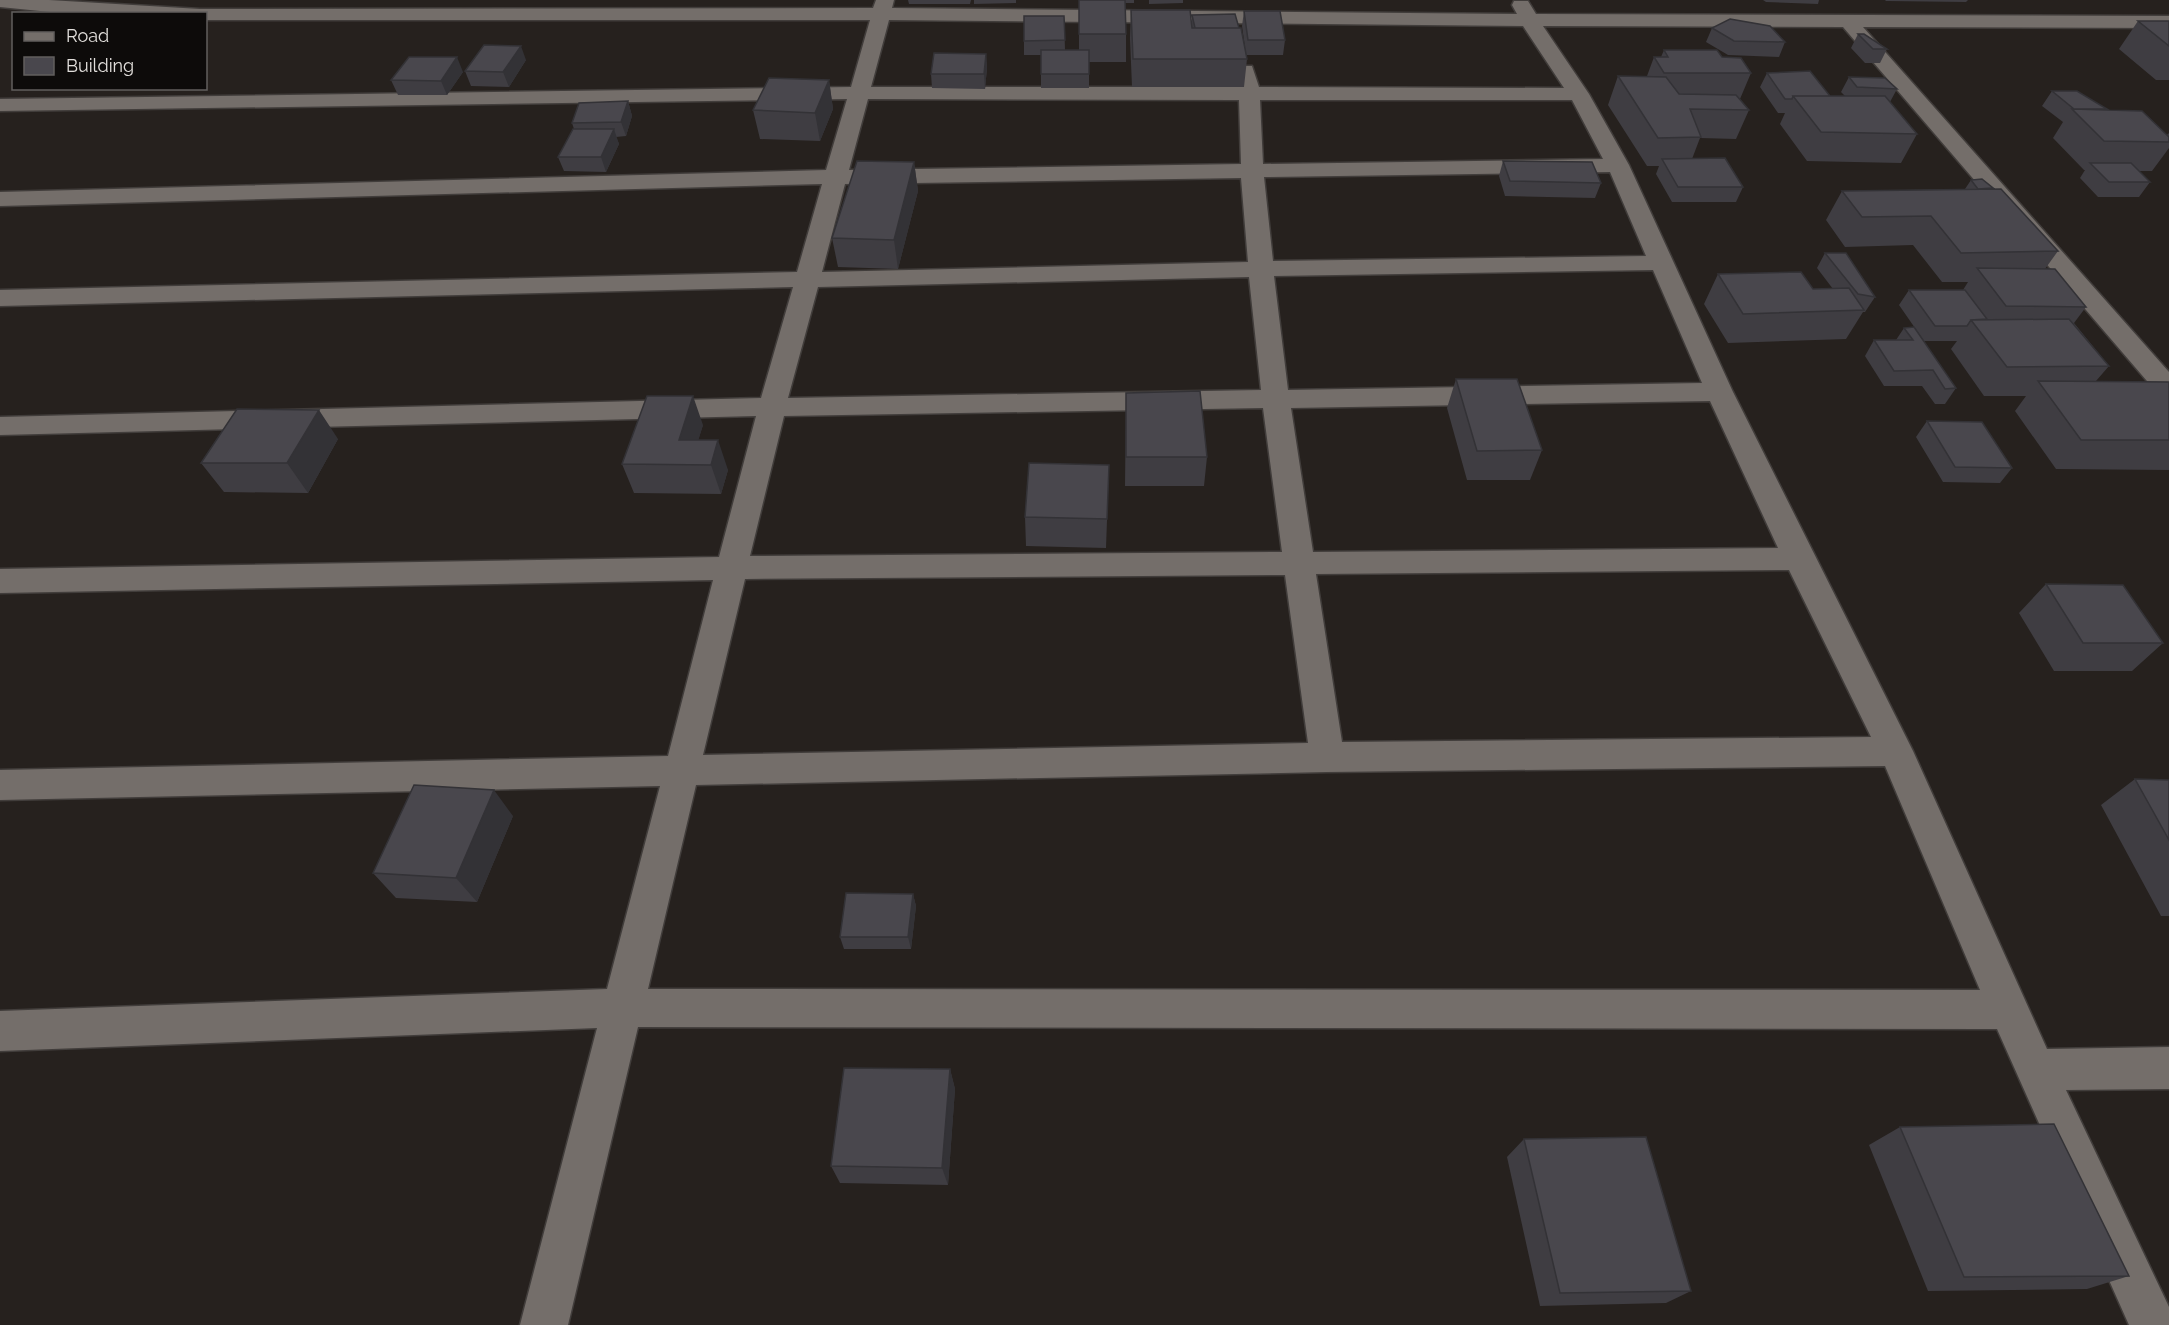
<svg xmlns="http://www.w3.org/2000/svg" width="2169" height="1325" font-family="Raleway,sans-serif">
	<rect width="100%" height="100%" fill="#26211e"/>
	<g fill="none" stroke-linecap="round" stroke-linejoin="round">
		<defs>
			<path id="street" d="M0,0H49L200,9L873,8L876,0H894L892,8L1517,14L1512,5L1514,1H1528L1536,14L2169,16V28L1863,27L2169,372V398L2159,395L1843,27L1543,26L1589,94L1629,165L1733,392L1913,751L2047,1049L2169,1047V1089L2066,1090L2169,1307V1325H2129L1997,1029L638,1027L568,1325H520L597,1028L0,1051V1011L607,989L660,786L0,800V770L668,756L713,580L0,593V569L719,557L756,416L0,435V417L761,398L793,287L0,306V290L797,272L822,184L0,206V192L826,170L847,99L0,111V99L851,87L870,20H206V14H70L0,7ZM889,20L1523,26L1564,88L1259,87L1252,66H1238L1235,70L1238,87H871ZM868,99L1239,100L1241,164L849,170ZM1260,100H1572L1603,159L1263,164ZM1610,172L1646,256L1273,261L1264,177ZM1241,178L1248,262L822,272L845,184ZM1653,270L1702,383L1288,390L1274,276ZM1249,277L1261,390L788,398L818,287ZM1710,401L1778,548L1313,552L1291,408ZM1263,408L1282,552L750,556L784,416ZM1789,570L1871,737L1342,742L1316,574ZM1285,575L1308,743L703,755L745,579ZM1885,766L1980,990L648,989L696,785L1327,772Z"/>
		</defs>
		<use href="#street" stroke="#413d3b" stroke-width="3"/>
		<use href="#street" fill="#746e6a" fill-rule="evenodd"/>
	</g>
	<path fill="#3f3d42" d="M908,0H971L970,4H909Z
		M974,0H1016V3L974,4Z
		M1079,0H1134V3H1125L1126,34V62H1089V88H1041V55H1024V41L1064,16L1065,50H1079Z
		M1149,0H1183V3L1149,4Z
		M1763,0H1819L1818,4L1766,2Z
		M1885,0H1968L1966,2L1886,1Z
		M1131,10L1192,23V15L1247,59L1244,87H1132L1130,38Z
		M1244,11L1285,40L1283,55H1246L1242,26Z
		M2138,21H2169V80H2156L2119,49Z
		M1712,28L1785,42L1779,57L1728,55L1706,42Z
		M1858,34L1887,49L1880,63H1865L1851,48Z
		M1664,50L1722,57L1751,73L1740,99L1749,110L1736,139L1700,138L1692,159L1743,187L1736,202H1672L1656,174L1659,166H1647L1608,105L1618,76H1647L1654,57H1661Z
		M986,54L987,68L985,89L932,88L931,74Z
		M526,60L509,87L471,86L465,71Z
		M463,72L447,95H398L391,80Z
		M1767,73L1830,96H1845L1841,92L1849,77L1897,89L1890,102L1917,134L1901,163L1807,161L1780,124L1785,113H1778L1760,87Z
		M829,80L833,109L820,141L760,139L753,110Z
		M2052,91L2107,109L2167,135L2169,133V148L2152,171H2139L2150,182L2139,197H2098L2080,178L2085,170H2084L2053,138L2063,122L2042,106Z
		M628,101L632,116L626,136L616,137L619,144L606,172L564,171L558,157L574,129L572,123Z
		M1503,161L1601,183L1595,198L1505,196L1499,176Z
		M914,162L918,191L898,269L838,267L832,238Z
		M1971,180L2058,251L2045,269L2086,307L2074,323L2109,366L2096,381L2169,382V470L2056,469L2015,411L2026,396H1984L1951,349L1957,341H1924L1899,305L1909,290H1963L1968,282H1942L1913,245L1845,247L1826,220L1842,191L1965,189Z
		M1825,253L1875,297L1865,312H1863L1846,339L1728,343L1704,304L1718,274L1813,289H1833L1817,268Z
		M1904,328L1956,388L1945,404H1935L1922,386H1884L1865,356L1874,340H1896Z
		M1456,379L1542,450L1530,480H1467L1447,408Z
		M1126,393L1207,457L1204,486H1125Z
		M1927,421L2012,468L2000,483L1943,482L1916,437Z
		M703,425L698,440L728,470L721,494L634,493L622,464Z
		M338,439L308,493L224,492L201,463Z
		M1109,465L1106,548L1026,546L1025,517Z
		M2046,584L2163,643L2132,671H2054L2019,613Z
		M2135,779L2169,780V916H2161L2101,805Z
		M513,816L477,902L396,898L373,873Z
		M913,894L916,906L911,949H844L840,937Z
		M950,1069L955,1089L948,1185L840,1183L831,1166Z
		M1900,1127L2129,1276L2087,1289L1928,1291L1869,1145Z
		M1524,1139L1691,1291L1666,1303L1540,1306L1507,1157Z"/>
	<path fill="#333236" d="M521,46L526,60L509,87L503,72Z
		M986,54L987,68L985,89L984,74Z
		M457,57L463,72L447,95L441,81Z
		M829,80L833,109L820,141L815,113Z
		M628,101L632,116L626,136L621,122Z
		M614,129L619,144L606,172L601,157Z
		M914,162L918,191L898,269L894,240Z
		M693,396L703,425L691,464L679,440Z
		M319,410L338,439L308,493L287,463Z
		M718,440L728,470L721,494L711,465Z
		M494,790L513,816L477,902L456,878Z
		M913,894L916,906L911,949L908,937Z
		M950,1069L955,1089L948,1185L942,1168Z"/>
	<path fill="#49474d" stroke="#333236" stroke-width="1.5" d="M1079,0H1125L1126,34H1079Z
		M1131,10H1190L1192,28H1241L1247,59H1133Z
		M1244,11H1280L1285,40H1248Z
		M1235,14L1239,28H1195L1192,15Z
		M1024,16H1064L1065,40L1024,41Z
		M1730,19L1770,26L1785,42L1734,41L1712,28Z
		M2138,21H2169V46Z
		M1858,34H1864L1887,49H1873Z
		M484,45L521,46L503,72L465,71Z
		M1041,50H1089V74H1041Z
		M1664,50H1717L1722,57L1741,58L1751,73H1664L1654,57H1668Z
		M934,53L986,54L984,74H931Z
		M409,57H457L441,81L391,80Z
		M1810,71L1830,96H1793L1792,99H1785L1767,73Z
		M1618,76L1666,77L1679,94L1736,95L1749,110L1690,109L1701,137L1658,138Z
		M1849,77L1885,78L1897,89L1857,87Z
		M769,78L829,80L815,113L753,110Z
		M2052,91H2077L2107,109H2074Z
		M1793,96H1885L1917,134L1821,132Z
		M628,101L621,122L572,123L579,103Z
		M2072,109L2142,111L2169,137V142L2104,141Z
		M573,129H614L601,157H558Z
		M1725,158L1743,187H1678L1662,159Z
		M857,161L914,162L894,240L832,238Z
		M1503,161L1592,162L1601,183L1510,181Z
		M2090,163H2131L2150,182H2109Z
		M1982,179L1993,188L1978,189L1971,180Z
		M2001,189L2058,251L1961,253L1931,216L1862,217L1842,191Z
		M1825,253H1846L1875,297L1858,294Z
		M1977,268L2055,269L2086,307L2006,306Z
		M1801,272L1813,289L1849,288L1864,310L1743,314L1718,274Z
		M1909,290H1965L1987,319L1971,320L1967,326H1935Z
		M2069,319L2109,366L2007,367L1971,320Z
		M1914,327L1956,388L1945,389L1933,370L1894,371L1874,340H1913L1904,328Z
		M1456,379H1517L1542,450L1477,451Z
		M2038,381L2169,382V440H2081Z
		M1200,391L1207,457H1126V393Z
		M647,396H693L679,440H718L711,465L622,464Z
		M237,409L319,410L287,463H201Z
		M1927,421L1982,422L2012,468L1955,467Z
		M1029,463L1109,465L1107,519L1025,517Z
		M2046,584L2123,585L2163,643H2083Z
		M2135,779L2169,780V840Z
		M414,785L494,790L456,878L373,873Z
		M846,893L913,894L908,937H840Z
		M844,1068L950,1069L942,1168L831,1166Z
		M2054,1124L2129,1276L1964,1277L1900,1127Z
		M1646,1137L1691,1291L1560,1293L1524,1139Z"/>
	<rect x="12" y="12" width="195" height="78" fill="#0d0b0a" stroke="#625f5e" stroke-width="1.5"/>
	<rect x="24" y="32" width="30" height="9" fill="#746e6a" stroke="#625f5e" stroke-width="1.5"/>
	<text x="66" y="42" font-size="18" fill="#e1dedb">Road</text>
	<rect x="24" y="57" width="30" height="18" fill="#49474d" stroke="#625f5e" stroke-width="1.5"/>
	<text x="66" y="72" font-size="18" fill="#e1dedb">Building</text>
</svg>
